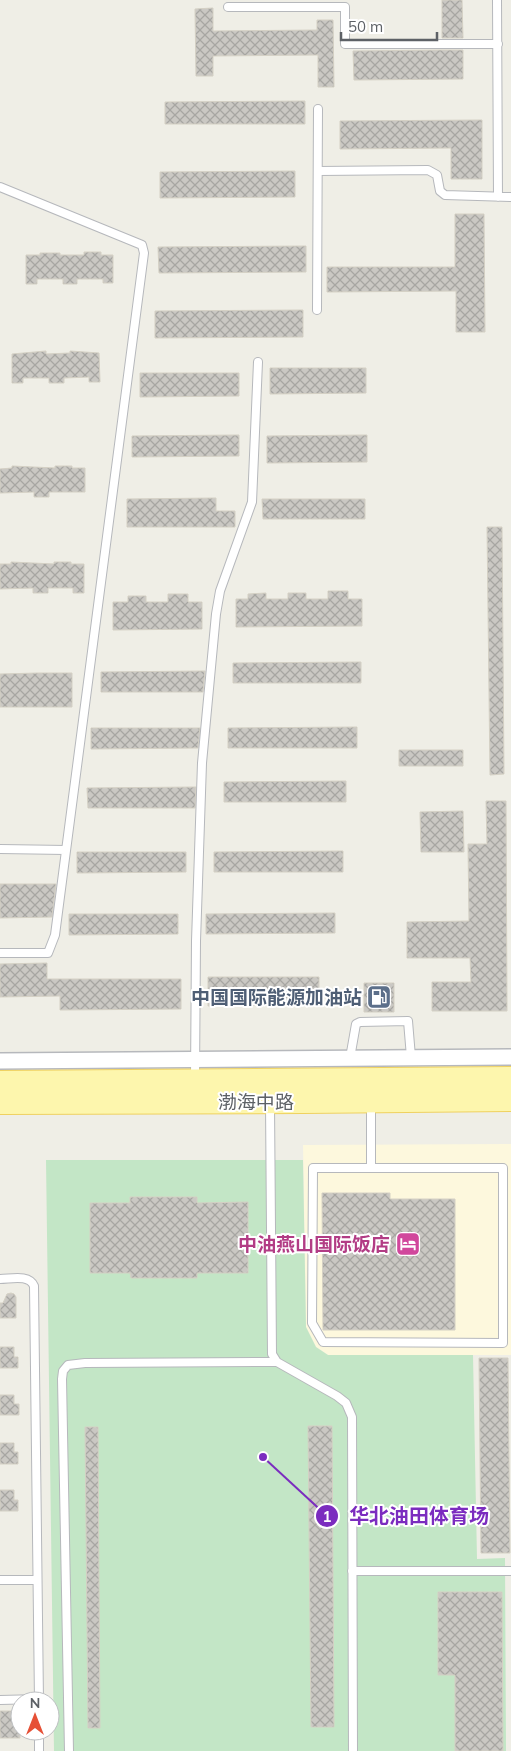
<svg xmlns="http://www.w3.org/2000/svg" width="511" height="1751" font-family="Mulish,'Noto Sans SC',sans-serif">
	<defs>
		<pattern id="building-cross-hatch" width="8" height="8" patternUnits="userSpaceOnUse" patternTransform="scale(1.25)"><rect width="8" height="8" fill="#cac8c3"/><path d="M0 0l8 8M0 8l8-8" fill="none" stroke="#a7a6a2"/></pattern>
	</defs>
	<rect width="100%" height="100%" fill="#efeee6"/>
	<path fill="#fdf8dd" d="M511,1144V1355H328L316,1347L306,1327L303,1145Z"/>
	<path fill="#c3e6c6" d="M46,1160H303L306,1327L316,1347L328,1355H473L477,1559L505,1558L506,1751H54Z"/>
	<path fill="url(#building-cross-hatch)" stroke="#d4d0c4" d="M442,0H462L463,38H442Z
		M213,8V31L317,30V20H333L334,87H318V55L213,56V76H196L195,9Z
		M442,50H463V79L354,80L353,51Z
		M305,101V124H165V102Z
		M482,120V179H451V148L340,149V121Z
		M295,171V197L160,198V172Z
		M455,214H484L485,332H456V291L327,292V267H455Z
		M306,246V272L159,273L158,247Z
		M84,252H101V255H113V283H103V279H77V284H63V279H37V284H26V255H40V253H60V255H84Z
		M303,310V337L155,338V311Z
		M46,351V354L70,353V351L99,353L100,382H89V377L64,378V383H49V378H23V383H12V354Z
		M270,368H366V393L270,394Z
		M140,373H239V396L140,397Z
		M239,435V456L132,457V436Z
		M367,435V462L267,463V436Z
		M12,466L55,468V466H72V468H85V492H49V497H34V492L0,493V469L12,468Z
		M216,498V511H235V527H127V499Z
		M262,499H365V519H263Z
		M487,527H502L504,774L490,775Z
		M11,562L54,564V562H71V564H84V593H73V588H48V593H33V588L0,589V564H11Z
		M328,591H348V599H362V626L236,627V599H248V594L266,593V599H288V593H306V599H328Z
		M168,594H188V602H202V629L113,630V602H128V596H146V602H168Z
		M361,662V683H233V663Z
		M205,671L203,692H101V672Z
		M38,673H72V707H0V674Z
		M357,727V748H228V728Z
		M91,728H200L198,748L91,749Z
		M399,750H463V766H399Z
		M346,781V802H224V782Z
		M196,787L195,808H88L87,788Z
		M486,801H506L507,1011H432V982H471L470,958H407V922L469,921L468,844H487Z
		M463,811L464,852H421L420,812Z
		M343,851V872H214V852Z
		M77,852H186V872L77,873Z
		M0,884H56L52,917L0,918Z
		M335,913V933L206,934V914Z
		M69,914H178V934L69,935Z
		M47,963V979H181V1009L60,1010V996L0,997V964Z
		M208,977H319V1005L208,1006Z
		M364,983H394V1012H364Z
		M322,1193H390V1199H455V1330H323Z
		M130,1197H197V1203L248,1202V1273H197V1278H131L130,1273H90V1203H130Z
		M11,1293L14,1294L16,1297V1318H0V1303H3L7,1294Z
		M0,1347H14V1357H18V1368H0Z
		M479,1358H508L510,1553H481Z
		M0,1395H14V1404H19V1415H0Z
		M308,1426H332L334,1727H311Z
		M85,1427H98L100,1728H88Z
		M0,1443H14V1452H18V1464H0Z
		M0,1490H14V1500H18V1511H0Z
		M438,1592H502L503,1751H455V1675H438Z
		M0,1711H20V1738H0Z"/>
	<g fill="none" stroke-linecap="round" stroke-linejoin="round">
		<defs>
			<path id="service" d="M497,0L498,197
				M228,7H345V44H498
				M318,171L428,170L437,175L440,191L445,195L511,197
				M0,187L142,245L144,253L55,935L48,953H0
				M317,310L318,109
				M0,849L66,850
				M350,1058L356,1024L360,1022L408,1021L411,1057
				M195,1078L196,941L202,763L216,614L220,591L252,502L258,362
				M371,1102V1168
				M270,1104L272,1354L277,1362L337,1396L346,1403L352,1417L353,1751
				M313,1168H503V1343L323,1342L312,1323Z
				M0,1279C11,1279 29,1274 34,1286L39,1701
				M352,1571H511
				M0,1580H37
				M0,1700L39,1699
				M39,1731V1751
				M69,1751L62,1379L63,1371L68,1365L85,1363L277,1362"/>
			<path id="minor" d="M0,1061L511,1057"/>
			<path id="primary" d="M0,1083L511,1079
				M0,1102L304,1101L511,1099"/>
		</defs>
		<use href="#service" stroke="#b6b8bc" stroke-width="10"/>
		<use href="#minor" stroke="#b6b8bc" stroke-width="18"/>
		<use href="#primary" stroke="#efd160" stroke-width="26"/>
		<use href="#service" stroke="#fff" stroke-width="8"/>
		<use href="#minor" stroke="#fff" stroke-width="15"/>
		<use href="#primary" stroke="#fdf6ad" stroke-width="24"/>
	</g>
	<defs>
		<symbol id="fuel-square" viewBox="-11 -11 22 22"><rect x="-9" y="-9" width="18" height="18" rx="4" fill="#5c6f8a" stroke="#fff"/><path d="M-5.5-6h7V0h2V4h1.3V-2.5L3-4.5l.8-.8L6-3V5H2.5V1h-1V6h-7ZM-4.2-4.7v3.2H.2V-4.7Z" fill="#fff"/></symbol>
		<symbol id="hotel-square" viewBox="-11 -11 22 22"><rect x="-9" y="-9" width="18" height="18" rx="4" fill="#d1479c" stroke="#fff"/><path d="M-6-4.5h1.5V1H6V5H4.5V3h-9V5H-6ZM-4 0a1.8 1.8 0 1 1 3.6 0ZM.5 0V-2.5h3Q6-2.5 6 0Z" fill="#fff"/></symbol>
	</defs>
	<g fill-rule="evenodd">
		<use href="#fuel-square" x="365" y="983" width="28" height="28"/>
		<use href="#hotel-square" x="394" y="1230" width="28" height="28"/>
	</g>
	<g text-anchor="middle" stroke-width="4" stroke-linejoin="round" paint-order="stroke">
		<g font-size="19" font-weight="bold" fill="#4e5e75" stroke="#fff" text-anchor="end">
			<text x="362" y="1004">中国国际能源加油站</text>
		</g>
		<g font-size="19" fill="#5d6166" stroke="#fff">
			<text x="256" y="1109">渤海中路</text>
		</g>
		<g font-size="19" font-weight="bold" fill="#b23c85" stroke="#fff" text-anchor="end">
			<text x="390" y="1251">中油燕山国际饭店</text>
		</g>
	</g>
	<path fill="none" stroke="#7b2cbf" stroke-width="2" d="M263 1457L327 1516"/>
	<g fill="#7b2cbf" stroke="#fff" stroke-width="2">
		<circle cx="263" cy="1457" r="5"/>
		<circle cx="327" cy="1516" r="12"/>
	</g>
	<g font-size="15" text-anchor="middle" font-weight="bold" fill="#fff">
		<text x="327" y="1522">1</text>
	</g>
	<g font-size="20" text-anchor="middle" font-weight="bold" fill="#7b2cbf" stroke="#fff" stroke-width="4" stroke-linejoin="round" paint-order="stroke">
		<text x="419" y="1523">华北油田体育场</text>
	</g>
	<g transform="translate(35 1716)"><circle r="24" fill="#ffffff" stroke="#bec0c2"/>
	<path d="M0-4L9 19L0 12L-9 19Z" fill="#e65036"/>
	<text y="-8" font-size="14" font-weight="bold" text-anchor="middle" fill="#5d6166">N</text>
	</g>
	<path d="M341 32v8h96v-8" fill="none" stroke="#5d6166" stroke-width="2.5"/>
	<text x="348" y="32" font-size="15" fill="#5d6166" stroke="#ffffff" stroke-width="4" paint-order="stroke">50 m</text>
</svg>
